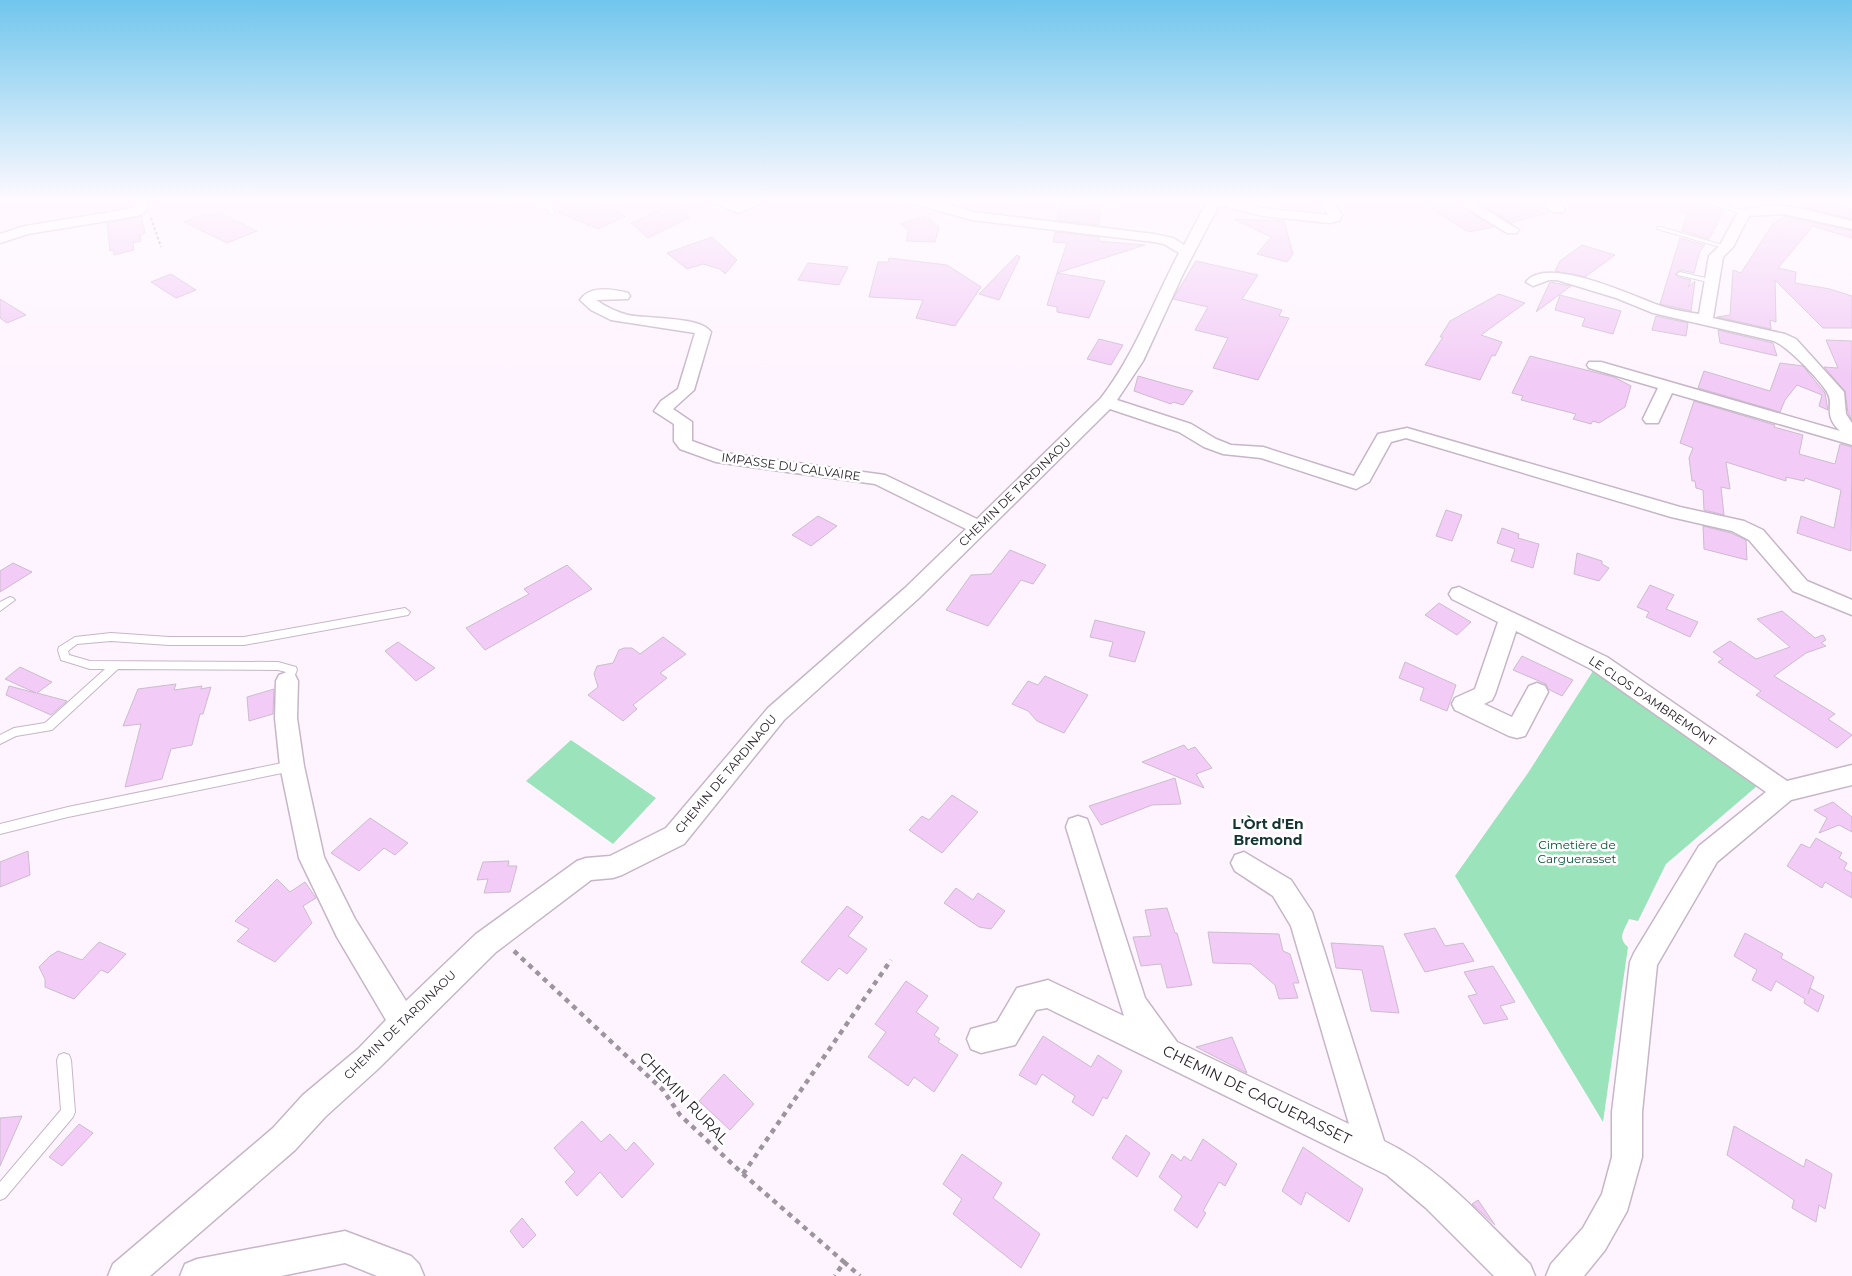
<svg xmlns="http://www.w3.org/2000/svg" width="1852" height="1276" font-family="Montserrat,sans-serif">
	<rect width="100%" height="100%" fill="#fef4ff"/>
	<path fill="#9be3ba" d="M1593,671L1757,786L1666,864L1638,921L1629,919C1624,931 1617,938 1628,947L1603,1122L1455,876L1528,773Z
		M571,740L656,798L613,844L526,781Z"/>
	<path fill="#f2cbf6" stroke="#ccbccd" d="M582,200H596L626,216L598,229L558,212Z
		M1417,200H1452L1494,227L1469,232Z
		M1474,200H1534L1550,212L1511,223Z
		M1655,200H1696L1724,210L1709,239L1682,231L1687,214Z
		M1808,200H1824L1852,209V219L1799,206Z
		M675,203L690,217L648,238L631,223Z
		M1061,204L1089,206V209L1100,210L1099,225L1057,220Z
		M218,212L257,231L227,243L184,222L205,213L210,215Z
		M141,216L145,233L140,235L141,241L133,243L134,250L114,255L113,250L110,251L107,223Z
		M925,216L939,227L935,242L906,241L909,230L900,224Z
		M1785,216L1852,231V238L1813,226L1778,268L1796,272L1795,283L1830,289L1852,296V328H1823L1775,280L1776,322L1770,320L1771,329L1717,317L1730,315L1733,270L1741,273L1772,225Z
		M1234,219L1284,221L1293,254L1287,262L1257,254L1271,237Z
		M1055,232L1099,237V241L1145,245L1057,273L1067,243L1053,242Z
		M712,237L737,260L725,274L720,269L703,264L687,269L667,253Z
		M1680,238L1705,245L1700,251L1694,273L1680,270L1675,274L1678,277L1691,280L1688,287L1695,281L1691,311L1660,304Z
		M1582,245L1615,255L1585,277L1555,271L1560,261Z
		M1017,255L1020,257L999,300L979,294Z
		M889,258L947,265L981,287L955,326L916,318L923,300L869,297L878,262H888Z
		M1196,261L1258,275L1242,299L1282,310L1279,316L1289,318L1258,380L1213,368L1228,338L1195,330L1208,307L1173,299Z
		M808,263L848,267L839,285L798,280Z
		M1057,273L1105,281L1089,318L1057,312V307L1047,305Z
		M171,274L196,290L176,298L151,282Z
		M1550,282L1571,286L1536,312Z
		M1499,294L1525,303L1481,335L1502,342L1495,356L1492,355L1480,380L1425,365L1443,337H1440L1450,321Z
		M1560,295L1621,311L1613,334L1582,326L1585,318L1555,310Z
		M0,299L26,315L7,323L0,318Z
		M1656,316L1688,323L1686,336L1652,330Z
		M1718,330L1773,343L1777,356L1720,343Z
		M1099,339L1123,345L1111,365L1087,359Z
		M1826,340L1852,341V420L1848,413L1845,391L1824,367L1838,368Z
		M1530,356L1614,377L1631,386L1625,407L1599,423L1593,421L1591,424L1573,419L1576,414L1521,400L1523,396L1512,393Z
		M1780,363L1803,366L1825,393L1828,410L1819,406L1822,395L1797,385L1785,400L1780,412L1698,388L1704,371L1770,391Z
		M1138,376L1177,387L1193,391L1183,405L1173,402L1171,404L1134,391Z
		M1694,401L1775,425L1774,427L1803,435L1799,454L1835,464L1840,444L1852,447L1851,551L1797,533L1801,516L1834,528L1841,490L1805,478L1804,481L1786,477V481L1726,462L1730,489L1721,487L1724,515L1704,510L1703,490L1696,488L1695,481H1692L1689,458L1693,448L1680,443Z
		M1446,510L1462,515L1452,541L1436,536Z
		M818,516L837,526L811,546L792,535Z
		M1703,526L1731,533L1746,540L1747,560L1704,549Z
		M1502,528L1519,534L1518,538L1539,544L1533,568L1511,561L1515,549L1497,543Z
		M1010,550L1046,565L1033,584L1021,580L988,626L946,610L971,575L991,574Z
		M1577,553L1602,561V564L1609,568L1599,581L1574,574Z
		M13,563L32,572L0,592V571Z
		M567,565L592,589L485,650L466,628L529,594L524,589Z
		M1650,585L1674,595L1666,609L1698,622L1690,637L1646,617L1649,612L1637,607Z
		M1439,603L1471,622L1457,635L1425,615Z
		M1782,611L1815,638L1823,635L1826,640L1821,643L1826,646L1806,653L1774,676L1835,714L1828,719L1852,735L1837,748L1756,695L1761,691L1718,662L1723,659L1713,652L1730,641L1756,659L1790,647L1757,619Z
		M1095,620L1145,632L1135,662L1109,656L1113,642L1090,637Z
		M663,637L686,654L660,673L667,678L633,705L637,709L623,721L588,695L598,687L594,674L597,666L613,663L619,650L624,648H632L640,654Z
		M398,642L435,668L416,681L385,651Z
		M1522,656L1573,680L1562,696L1548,689L1546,684L1513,670Z
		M1405,662L1456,685L1447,711L1420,700L1424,688L1399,678Z
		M20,667L52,682L37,693L67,701L51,715L6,695L9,686L36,693L5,679Z
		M1045,676L1088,695L1064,733L1037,721L1028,711L1012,704L1028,681L1038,685Z
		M176,684L174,690L202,686L201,689L211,687L203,714H200L192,745L171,749L162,779L125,787L141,724L123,726L138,689Z
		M274,689L273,714L249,721L247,697Z
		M1184,745L1188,750L1195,747L1212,768L1196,774L1204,788L1142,762Z
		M1175,778L1181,804L1152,805L1101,825L1089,806Z
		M952,795L978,812L942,853L909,830L922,816L929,820Z
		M1833,802L1852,817V832L1839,825L1819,833L1827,818L1814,810Z
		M370,818L408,843L395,855L384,848L359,871L331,853Z
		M1816,838L1842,853L1839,858L1847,863L1844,869L1852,873V898L1825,882L1822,888L1787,866L1801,844L1810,848Z
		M28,851L30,875L0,887V862Z
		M509,861L508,866H517L510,892L484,893L488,879L477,880L483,862Z
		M277,879L290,892L305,882L316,898L303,906L312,923L275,962L237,941L249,929L235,921Z
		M956,888L973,900L978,893L1005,911L991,929L979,927L944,903Z
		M847,906L863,917L848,936L867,949L847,974L839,968L828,981L801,962Z
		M1167,908L1175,933H1177L1192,985L1167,988L1161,964L1141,966L1133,937L1151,936L1145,910Z
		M1435,928L1445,946L1463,943L1474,961L1425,972L1404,934Z
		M1208,932L1279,934L1283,951L1290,954L1299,983H1293L1298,998L1279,999L1275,985L1251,964L1213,963Z
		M1745,933L1783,954L1781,958L1814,977L1808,994L1810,988L1824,996L1818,1012L1804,1003L1805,999L1776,981L1771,991L1752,980L1757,970L1734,956Z
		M99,942L126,954L108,973L101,970L74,999L45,987V979L39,967L50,956L58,951L82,960Z
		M1331,943L1383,946L1399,1013L1371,1011L1362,970L1336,968Z
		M1493,966L1515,1002L1500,1006L1508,1019L1484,1024L1468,996L1477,994L1464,972Z
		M906,981L928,996L916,1012L939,1028L934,1035L940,1039L938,1042L958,1055L934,1092L914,1077L908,1086L868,1057L886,1032L875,1024Z
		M1043,1036L1091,1067L1098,1055L1122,1071L1107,1099L1103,1097L1093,1116L1072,1102L1075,1096L1042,1074L1036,1085L1019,1075Z
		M1232,1037L1247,1073L1196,1047Z
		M724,1074L754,1104L730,1130L699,1101Z
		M22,1116L0,1166V1118Z
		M582,1121L601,1142L610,1134L626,1151L634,1142L654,1164L622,1198L600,1172L577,1196L565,1182L575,1172L554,1148Z
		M79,1124L93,1133L62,1166L49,1157Z
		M1734,1126L1804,1167L1806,1159L1832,1174L1825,1209L1819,1205L1816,1222L1792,1208L1794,1200L1727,1155Z
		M1126,1135L1150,1153L1137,1177L1112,1158Z
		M1203,1139L1237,1164L1225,1186L1219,1182L1203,1211L1206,1213L1197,1228L1174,1210L1182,1196L1159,1177L1172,1154L1181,1161L1184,1156L1191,1161Z
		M1303,1147L1363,1189L1349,1222L1306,1192L1301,1205L1282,1191Z
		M962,1154L1002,1183L993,1198L1040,1234L1021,1268L953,1214L962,1199L943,1184Z
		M1478,1200L1495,1225L1472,1204Z
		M522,1218L536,1235L523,1248L510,1231Z"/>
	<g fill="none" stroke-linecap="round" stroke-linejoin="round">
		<defs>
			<path id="service" d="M533,200C543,200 550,204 555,213L550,214L547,209Z
				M1698,200H1709L1747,213L1742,214Z
				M1657,227H1661L1729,247L1724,248L1657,229Z
				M1680,272L1714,280L1715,281L1712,283L1678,275L1677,274Z
				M10,597L13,598L15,600L0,611V602Z
				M405,608L410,612L408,615L244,645H169L111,641L77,644L68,651L69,655L90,661L278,662L296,667L297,670L291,684H283L282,681L286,672L278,670L118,669L52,730L16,736L0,744V735L14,728L45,723L105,669H90L61,660L58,650L59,647L75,637L111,633L169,637H244Z
				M292,761L296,763L298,766L296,769L292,771L68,817L0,834V824L68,807Z
				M64,1053L69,1055L71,1060L75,1112L73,1117L5,1198L0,1200V1182L61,1110L57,1060L59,1055Z"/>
			<path id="minor" d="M138,200H151L144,213L137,216L28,234L0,243V234L25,226L129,209L134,207Z
				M708,200H727L738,205L750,200H770L738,213Z
				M910,200H934L974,212L1154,234L1173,238L1184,245L1208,200H1232L1263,208L1328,215L1319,200H1332L1342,215L1339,221L1329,223L1263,216L1219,205L1183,274L1143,361L1117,400L1191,424L1216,439L1231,445L1263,447L1354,476L1378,434L1407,428L1680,507L1744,521L1763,530L1807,581L1852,600V615L1793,591L1749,540L1732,531L1671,517L1406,438L1391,442L1369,482L1356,489L1261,458L1223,454L1204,447L1179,432L1110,409L919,598L784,720L684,844L622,875L613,878L591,880L496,952L378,1069L325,1117L295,1150L150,1276H108L113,1264L273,1128L303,1095L358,1049L386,1020L337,937L299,858L280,766L275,718L276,681L279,675L287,672L295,675L298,681L297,718L304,766L324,857L355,919L406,1001L476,934L577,861L586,858L610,856L666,828L768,708L905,588L966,529L875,484L716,462L680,449L674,441V424L654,411L661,401L678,389L695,333L611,320L591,310L580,300C590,285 613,289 628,293L630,296L628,299L596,300C606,307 617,312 628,315C647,319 700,316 711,332L694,390L673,409L692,422V441L725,453L885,475L977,519L1101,398C1135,354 1153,302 1179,253L1164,244L1154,242L972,220L911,203Z
				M1105,200H1119V201L1112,205Z
				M1454,200H1470L1519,230L1517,233H1507Z
				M1536,200H1552L1565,209L1563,212H1553Z
				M1771,205L1798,208L1852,221V229L1784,214L1749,216L1733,247L1723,257L1713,318L1785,334L1796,339L1844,392L1846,414L1852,423V445L1672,393L1658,423H1646L1643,419L1658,388L1589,368L1587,365L1589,362H1601L1840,431C1822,414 1835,405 1827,392C1818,378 1788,347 1774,341L1653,313L1616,298L1557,280H1549L1533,286L1526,282C1546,254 1635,297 1661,306C1673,310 1686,312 1699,314L1709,256L1720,245L1739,210Z
				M1459,587L1607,657L1787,781L1852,765V785L1791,800L1717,862L1657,965L1642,1112V1157L1627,1211L1605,1250L1584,1276H1546L1551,1264L1583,1228L1602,1194L1612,1157V1112L1630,962L1634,953L1699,846L1766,792L1591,669L1516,631L1495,694L1492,700L1484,704L1512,717L1529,686L1537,683L1545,686L1548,692L1525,736L1517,738L1509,736L1455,710L1452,704L1455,698L1475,689L1498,622L1452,599L1449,594L1452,589Z
				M1078,816L1087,819L1090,827L1145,998L1177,1042L1349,1124L1291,926L1273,896L1235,871L1231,863L1235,855L1244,852L1291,880L1312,912L1384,1141C1441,1168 1485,1221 1530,1264L1535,1276H1494L1426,1208L1387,1175L1047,1008L1036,1010L1015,1045L981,1053L971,1049L967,1039L971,1029L997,1022L1017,988L1048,980L1124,1016L1066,827L1069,819Z
				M345,1231L411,1256L419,1264L424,1276H377L345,1263L281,1276H180L185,1264L197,1259Z"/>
		</defs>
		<use href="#service" stroke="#c6b6c8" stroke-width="2"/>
		<use href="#minor" stroke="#c6b6c8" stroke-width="3"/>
		<path stroke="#9d959e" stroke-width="2" stroke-dasharray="2.5 2.5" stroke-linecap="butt" d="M151,218L161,247"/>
		<path stroke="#9d959e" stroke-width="4.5" stroke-dasharray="5 5" stroke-linecap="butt" d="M514,951L663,1090L680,1115L743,1174L844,1262L835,1276
			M743,1174L891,960
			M844,1262L860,1276"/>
		<use href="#service" fill="#fff" fill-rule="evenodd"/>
		<use href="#minor" fill="#fff" fill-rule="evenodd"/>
	</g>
	<linearGradient id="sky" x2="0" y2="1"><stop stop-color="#70c6ed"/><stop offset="0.53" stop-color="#fffaff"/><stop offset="1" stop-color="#fffaff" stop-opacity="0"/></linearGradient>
	<rect width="1852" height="379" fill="url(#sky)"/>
	<g text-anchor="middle" stroke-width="5" stroke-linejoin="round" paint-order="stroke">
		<g font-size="12" fill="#282229" stroke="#fff">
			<text transform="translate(791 467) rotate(8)" y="4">IMPASSE DU CALVAIRE</text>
			<text transform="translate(1015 492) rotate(-44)" y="4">CHEMIN DE TARDINAOU</text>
			<text transform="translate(1652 701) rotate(34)" y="4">LE CLOS D'AMBREMONT</text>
			<text transform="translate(726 774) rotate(-50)" y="4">CHEMIN DE TARDINAOU</text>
			<text transform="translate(400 1025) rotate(-44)" y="4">CHEMIN DE TARDINAOU</text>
		</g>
		<g font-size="12" fill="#025332" stroke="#fff">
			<text x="1577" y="849">Cimetière de<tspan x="1577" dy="14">Carguerasset</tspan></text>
		</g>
		<g font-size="14" font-weight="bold" fill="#133533" stroke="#fff">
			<text x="1268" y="829">L'Òrt d'En<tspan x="1268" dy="16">Bremond</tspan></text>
		</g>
		<g font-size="15" fill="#282229" stroke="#fff">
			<text transform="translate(1257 1095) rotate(26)" y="5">CHEMIN DE CAGUERASSET</text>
			<text transform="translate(684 1098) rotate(46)" y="5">CHEMIN RURAL</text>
		</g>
	</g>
</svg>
